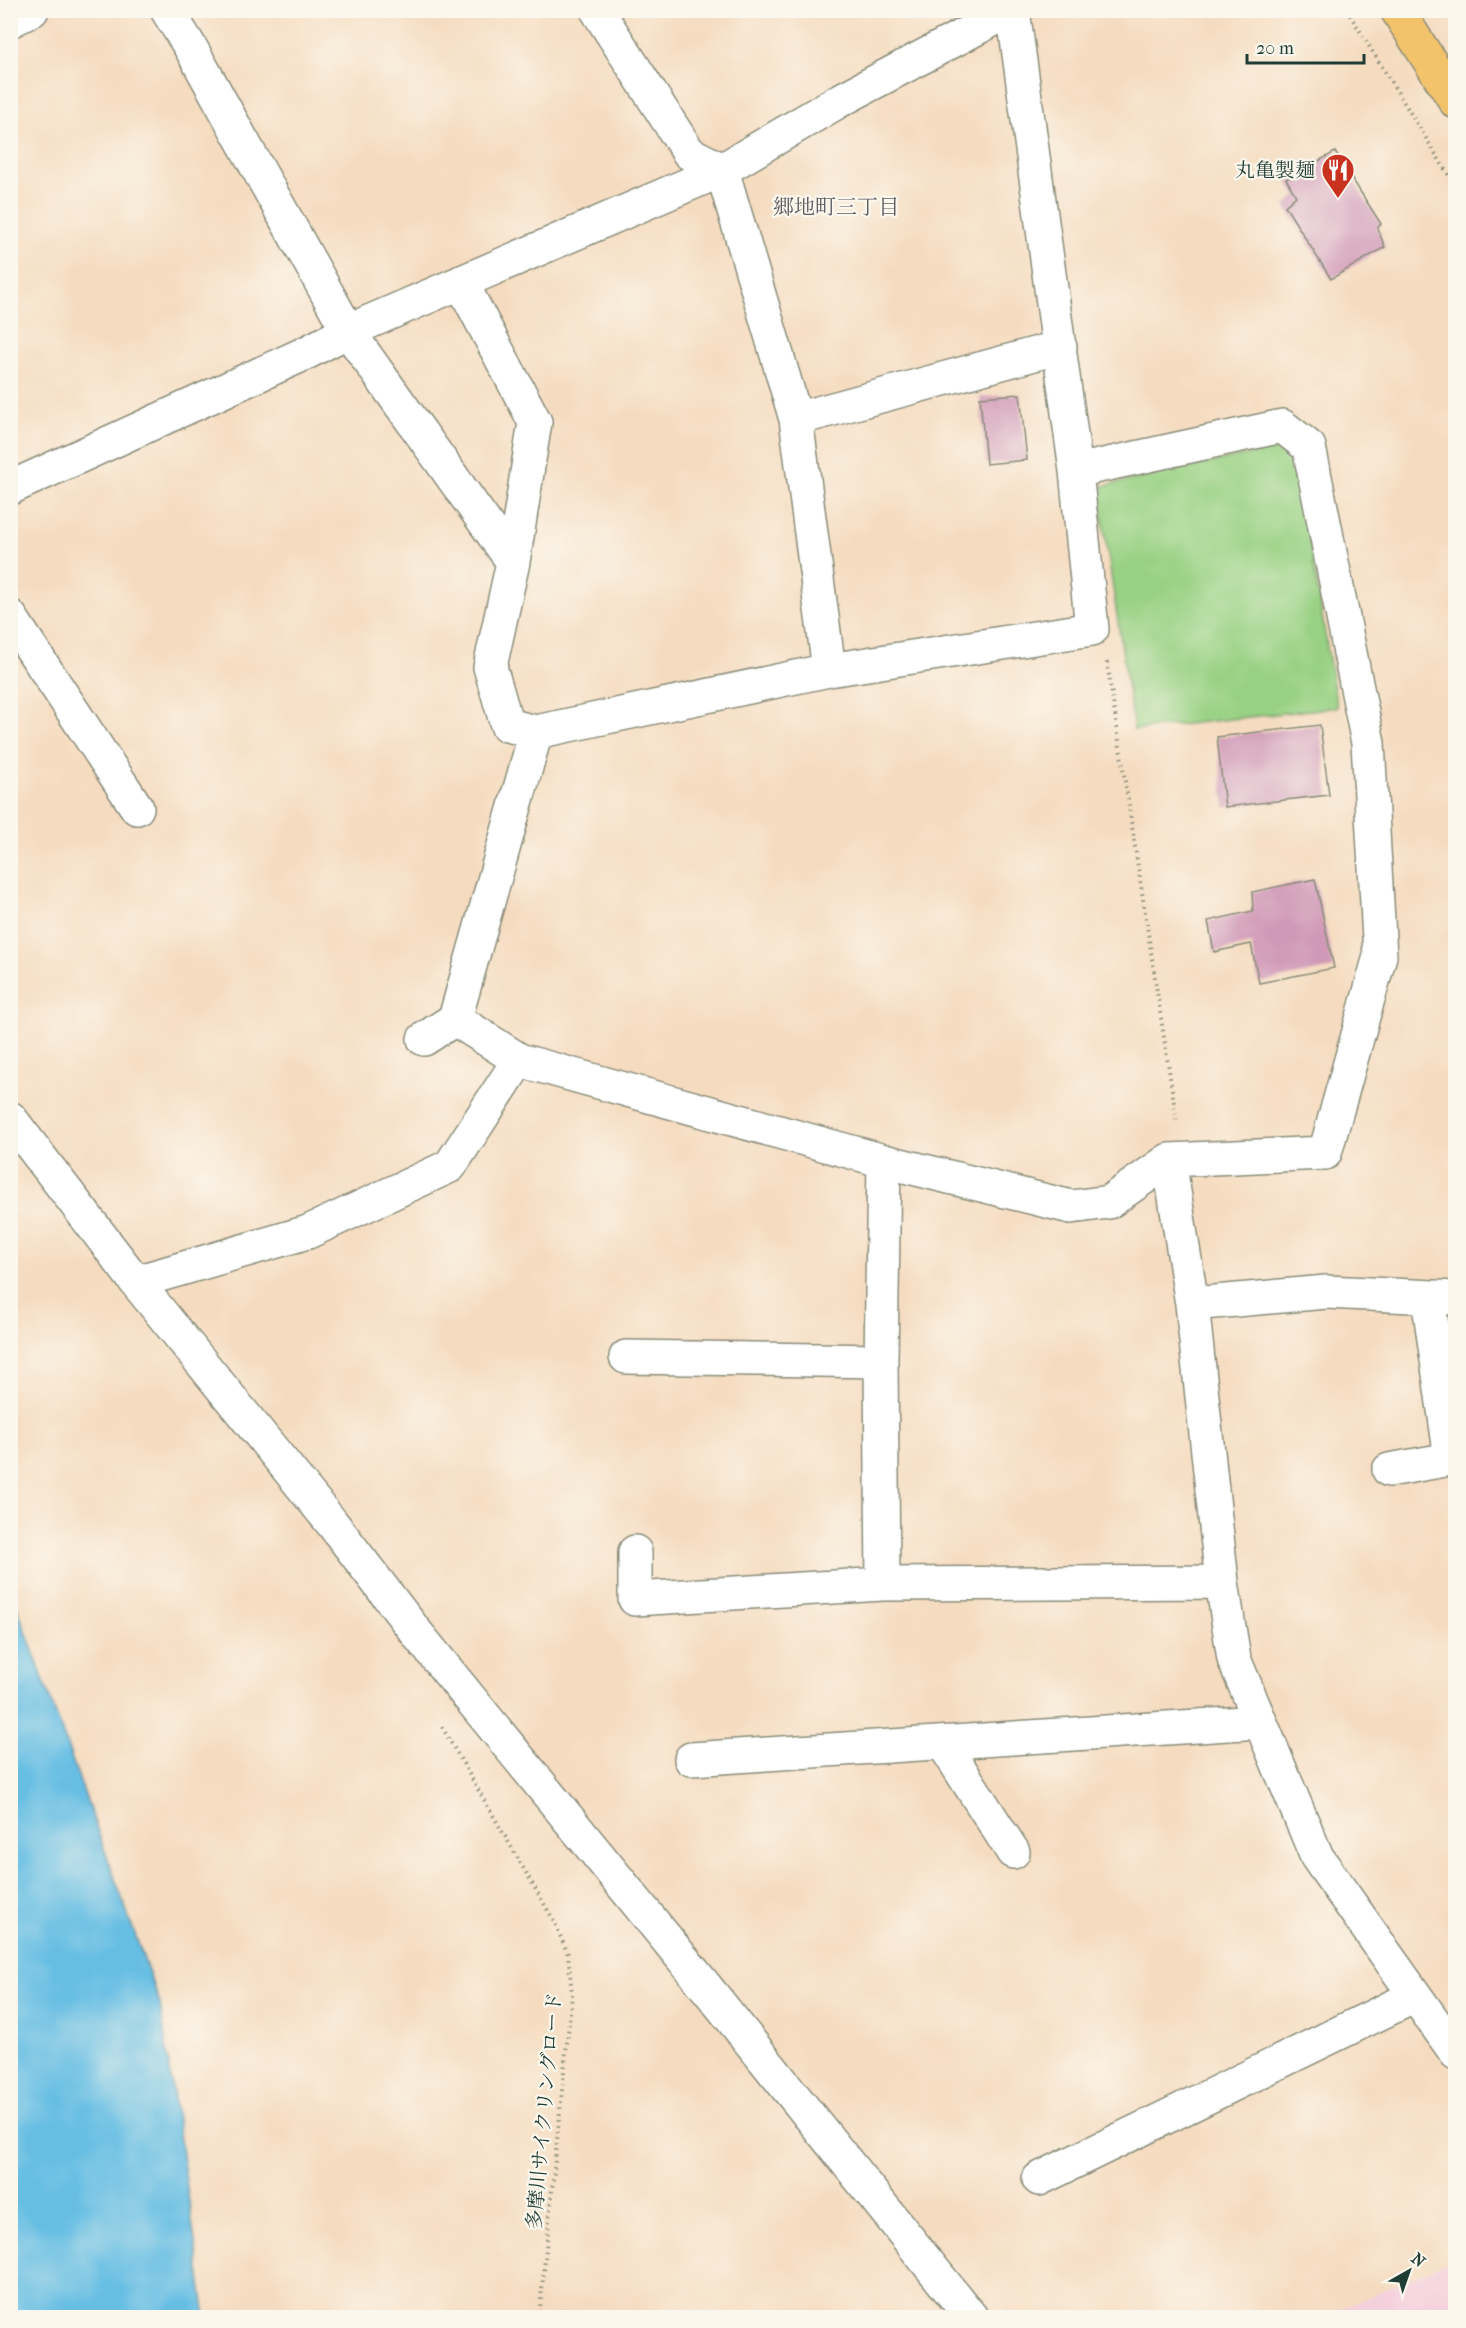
<svg xmlns="http://www.w3.org/2000/svg" width="1466" height="2328" font-family="'IM FELL French Canon','Noto Serif JP',serif">
	<rect width="100%" height="100%" fill="#fbf7ec"/>
	<filter id="ink" filterUnits="userSpaceOnUse"><feTurbulence type="fractalNoise" baseFrequency=".0167" numOctaves="2"/><feDisplacementMap in="SourceGraphic" scale="12" xChannelSelector="R" yChannelSelector="G"/><feConvolveMatrix kernelMatrix="1 2 1 2 8 2 1 2 1" color-interpolation-filters="sRGB"/></filter>
	<filter id="wash" filterUnits="userSpaceOnUse"><feTurbulence type="fractalNoise" baseFrequency=".008" numOctaves="4" result="noise"/><feDisplacementMap in="SourceGraphic" scale="24" xChannelSelector="R" yChannelSelector="G"/><feGaussianBlur stdDeviation="1.35" result="paint"/><feColorMatrix in="noise" values="0 0 0 0 0 0 0 0 0 0 0 0 0 0 0 0 0 1.4 0 .05"/><feComposite in="paint" operator="in"/></filter>
	<g filter="url(#wash)">
		<rect width="100%" height="100%" fill="#f5dcc0"/>
		<path fill="#f4cfdc" d="M1455,2259V2317H1321Z"/>
		<path fill="#99d184" stroke="#5c875c" stroke-width="1.5" d="M1279,448L1297,463L1337,707L1134,730L1098,487Z"/>
		<path fill="#66bee3" stroke="#427e8c" stroke-width="1.5" d="M10,1587L160,2004L206,2317H11Z"/>
		<g id="blocks">
			<path fill="#d099b7" d="M1335,152L1381,224L1377,228L1385,247L1331,279L1285,206L1296,196L1286,179Z
				M1020,394L1027,460L986,464L980,397Z
				M1320,725L1329,795L1225,807L1217,737Z
				M1315,879L1334,968L1259,983L1251,944L1214,952L1208,921L1253,911L1252,892Z"/>
		</g>
	</g>
	<g filter="url(#ink)">
		<use href="#blocks" fill-opacity="0" stroke="#8a8c7a" stroke-width="1.5"/>
		<g fill="none" stroke-linecap="round" stroke-linejoin="round">
			<defs>
				<path id="minor" d="M167,10L192,50L348,331L513,562
					M1013,10L1076,471L1282,426L1309,447L1368,743L1380,956L1325,1153L1169,1160
					M10,21L32,10
					M461,282L535,422L513,562L490,667L507,725L536,732L829,670L796,419L722,170L689,153L597,10
					M796,419L1060,347
					M10,488L306,353L348,331L722,170L837,102L1011,10
					M10,616L137,808
					M829,670L1092,629L1076,471
					M455,1019L519,1060L884,1161L1071,1207L1109,1202L1169,1160L1192,1304L1222,1582L1234,1659L1317,1857L1456,2053
					M424,1039L455,1019L536,732
					M10,1118L136,1282L332,1523L419,1636L710,1992L972,2318
					M884,1161L881,1361L883,1584L1222,1582
					M136,1282L308,1232L450,1166L519,1060
					M1428,1297L1451,1459
					M1192,1304L1326,1292L1456,1298
					M626,1357L881,1361
					M1389,1470L1456,1458
					M635,1552V1599L883,1584
					M943,1743L1013,1852
					M691,1759L1259,1722
					M1039,2179L1415,1996"/>
				<path id="major" d="M1397,10L1456,102"/>
			</defs>
			<use href="#minor" stroke="#8a8c7a" stroke-width="36"/>
			<use href="#major" stroke="#8a8c7a" stroke-width="36"/>
			<path stroke="#8a8c7a" stroke-width="4" stroke-dasharray="1.5 4.5" stroke-linecap="butt" d="M1347,10L1456,187
				M1107,662L1177,1123
				M442,1727L554,1921L568,1954L572,1993L539,2318"/>
			<use href="#minor" stroke="#fff" stroke-width="33"/>
			<use href="#major" stroke="#f2c36a" stroke-width="33"/>
		</g>
	</g>
	<defs>
		<symbol id="restaurant-pin" viewBox="-11 -11 22 30"><path d="M0 17L-7.5 6A9.5 9.5 0 1 1 7.5 6Z" fill="#c8321e" stroke="#fbf7ec"/><path d="M-5-6h1v4h1v-4h1v4h1v-4h1v5L-1.5 .5V6h-2V.5L-5-1ZM5-6V6H3V1.5H1.5Q1.5-4 5-6Z" fill="#fff"/></symbol>
	</defs>
	<g fill-rule="evenodd">
		<use href="#restaurant-pin" x="1319" y="151" width="38" height="52"/>
	</g>
	<g text-anchor="middle" stroke-width="4.5" stroke-linejoin="round" paint-order="stroke">
		<g font-size="20" fill="#1f3d34" stroke="#fbf7ec" text-anchor="end">
			<text x="1315" y="177">丸亀製麺</text>
		</g>
		<g font-size="20" fill="#1f3d34" stroke="#fbf7ec">
			<text transform="translate(544 2111) rotate(-85)" y="7">多摩川サイクリングロード</text>
		</g>
		<g font-size="21" fill="#5d5d62" stroke="#fbf7ec">
			<text x="836" y="214">郷地町三丁目</text>
		</g>
	</g>
	<rect width="1466" height="2328" fill="none" stroke="#fbf7ec" stroke-width="36"/>
	<g transform="translate(1409 2271) rotate(40)" stroke="#fbf7ec" stroke-width="4.5" paint-order="stroke">
	<path d="M0-4.5L10 22L0 15L-10 22Z" fill="#1f3d34"/>
	<text y="-9" font-size="16" font-weight="bold" text-anchor="middle" fill="#1f3d34">N</text>
	</g>
	<path d="M1247 54v9h117v-9" fill="none" stroke="#1f3d34" stroke-width="3"/>
	<text x="1256" y="54" font-size="18" fill="#1f3d34" stroke="#fbf7ec" stroke-width="4.5" paint-order="stroke">20 m</text>
</svg>
